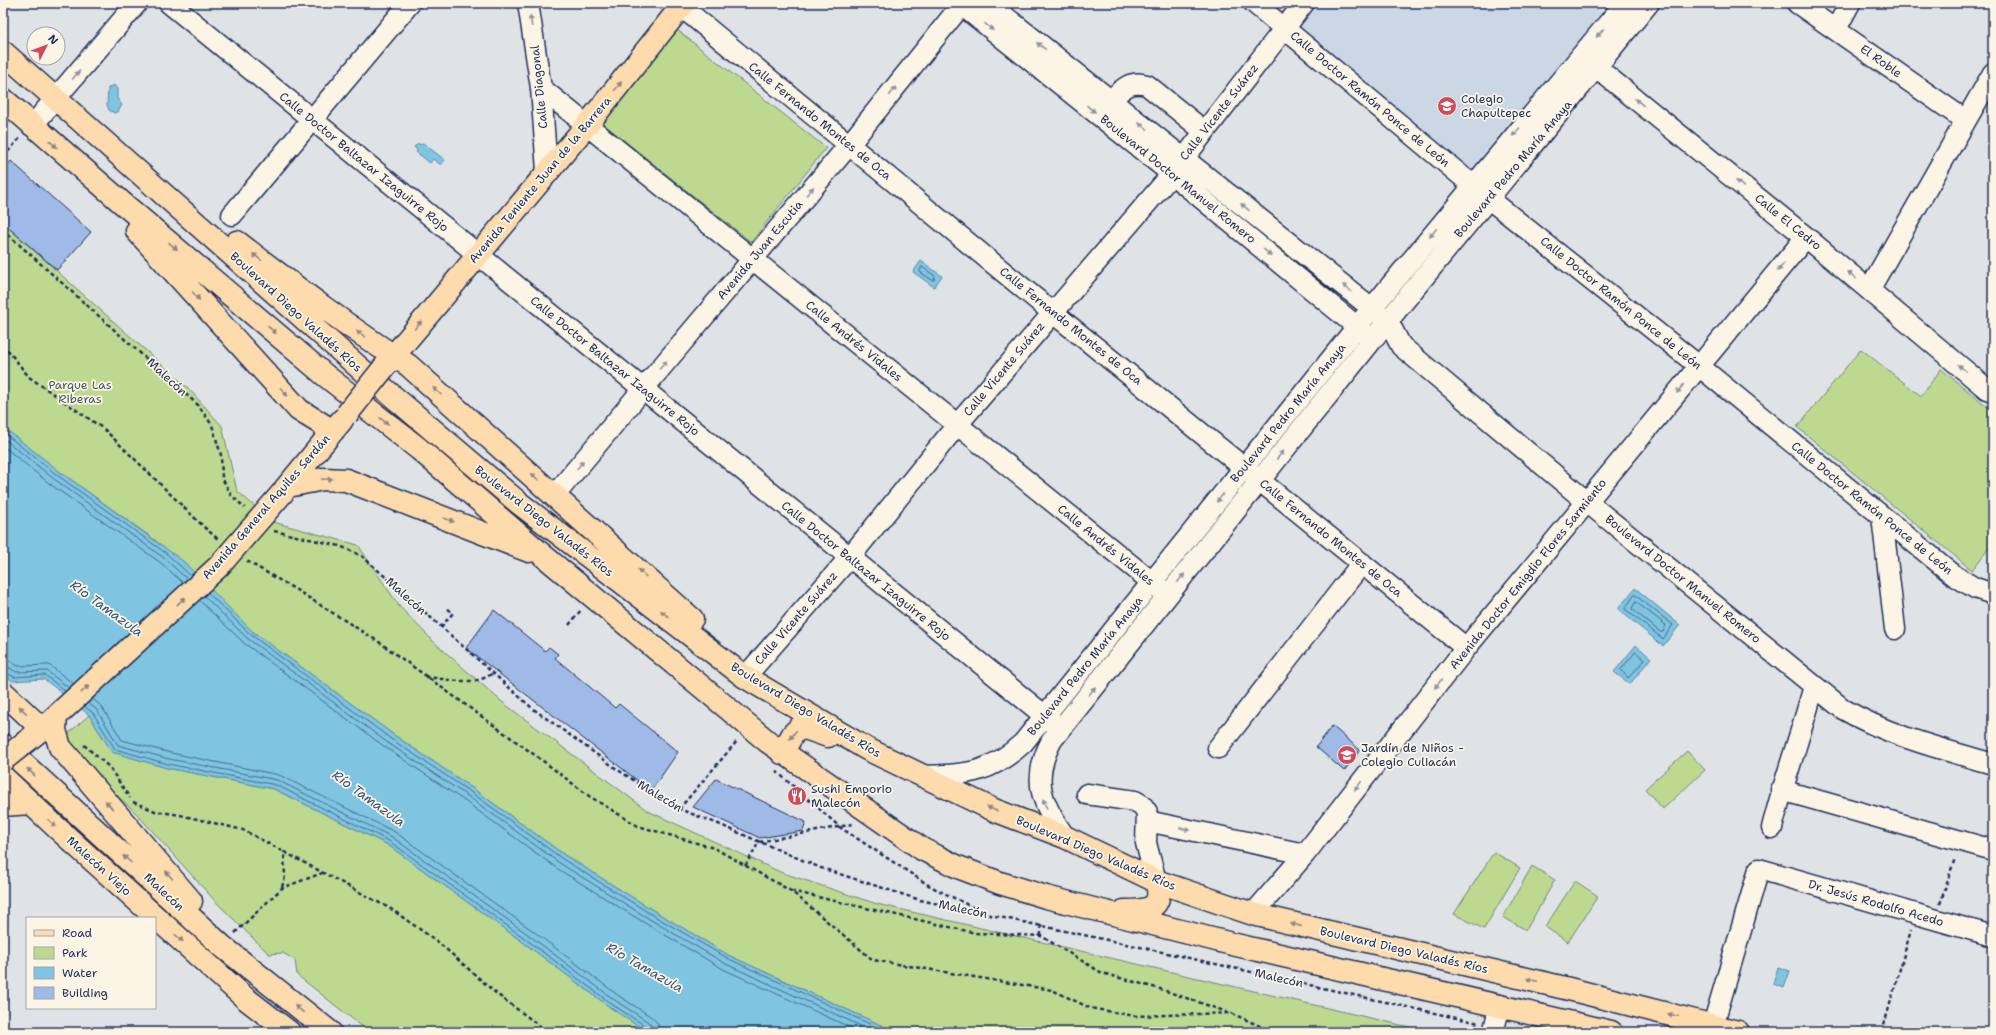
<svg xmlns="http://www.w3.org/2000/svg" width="1996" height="1035" font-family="'Shantell Sans',sans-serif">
	<rect width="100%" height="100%" fill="#e0e3e6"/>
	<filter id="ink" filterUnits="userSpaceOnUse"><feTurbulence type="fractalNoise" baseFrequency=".025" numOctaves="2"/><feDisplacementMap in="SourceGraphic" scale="8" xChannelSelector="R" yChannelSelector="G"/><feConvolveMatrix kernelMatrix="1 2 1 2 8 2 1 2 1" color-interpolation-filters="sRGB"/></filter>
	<g filter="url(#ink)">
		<path fill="#ccd7e6" d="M1290,3H1589L1604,14L1462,185L1269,28Z"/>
		<path fill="#bdd990" stroke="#6c8477" d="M671,25L826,148L751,242L597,119Z
			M3,223L188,388L222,426L237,491L273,522L358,545L399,606L435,643L502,702L648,811L780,872L877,904L1431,1032H896L730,956L656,912L566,856L475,790L394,735L252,631L155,540L59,471L3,427Z
			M1861,349L1921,396L1941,369L1993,411V543L1972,570L1797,427Z
			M89,715L112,752L167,768L274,789L388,845L520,940L611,1008L647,1032H369L297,975L295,960L283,953L269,954L215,901L135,812L59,742Z
			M1687,751L1705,770L1663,809L1645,789Z
			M1494,852L1520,868L1484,929L1454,914Z
			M1532,866L1555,880L1526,930L1503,917Z
			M1575,881L1598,896L1568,942L1545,927Z"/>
		<path fill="#7fc4e0" stroke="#5788ac" d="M114,85L117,89V98L122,105L118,112L114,113L109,110L107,105L108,88Z
			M418,143L420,145L423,143L445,160L441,165L433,159L430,163L416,152L417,150L414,147Z
			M921,261L942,276L934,287L913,272Z
			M3,427L59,471L183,561L252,631L394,735L475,790L566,856L656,912L730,956L896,1032H647L611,1008L520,940L388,845L274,789L167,768L112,752L89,715L44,679L12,681L3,673Z
			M1635,588L1680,625L1663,646L1618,609Z
			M1636,645L1651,658L1630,684L1614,672Z
			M1778,967L1790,971L1784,988L1773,984Z"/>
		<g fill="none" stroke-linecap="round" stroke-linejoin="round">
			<path stroke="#436b92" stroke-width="1" d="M922,267L935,276L934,280H932L920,272Z
				M3,432L57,475L167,554L191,576
				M3,438L54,479L164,558L187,579
				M3,446L50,484L161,563L183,583
				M208,593L250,634L391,739L472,793L564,860L654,916L729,959L887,1032
				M1635,595L1673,625L1663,639L1625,609Z
				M204,596L247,638L388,743L469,797L561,864L651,920L726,964L874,1032
				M199,600L244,643L385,747L466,802L558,869L648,925L723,969L860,1032
				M1636,602L1666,625L1663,632H1660L1632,609Z
				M1636,652L1645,660L1628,678L1621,670Z
				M3,660L10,661L18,666L49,665L74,684
				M3,666L8,667L16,672L47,671L69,688
				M3,671L14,677L45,675L65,691
				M93,699L102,707L122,740L171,753L279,775L395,832L529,928L619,996L653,1018L658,1024L660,1032
				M88,703L97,710L118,745L169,759L277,780L392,837L526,933L616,1001L650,1023L654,1032
				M84,706L93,713L115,749L168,764L276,785L389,841L523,937L613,1005L647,1027L649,1032"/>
		</g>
		<path fill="#9fbae7" stroke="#1b2f5e" d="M11,161L91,232L57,270L3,223V170Z
			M494,610L545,651L549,647L558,654L555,658L615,708L619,704L678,752L651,791L466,648Z
			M1332,726L1360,750L1344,771L1316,747Z
			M716,779L806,822L803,831L760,838L693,807Z"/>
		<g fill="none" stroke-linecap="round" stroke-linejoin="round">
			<defs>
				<path id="minor" d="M169,3L1061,729
					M528,3L541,88L547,171
					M677,3L1052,312L1466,648
					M959,3L1172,174L1367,335
					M988,3L1388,321L1401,346L1587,502L1843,709C1889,736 1942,749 1993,764
					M1254,3L1488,198L1699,366L1955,576L1975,588L1993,594
					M1797,3L1965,120
					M1836,29L1850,3
					M1587,60L1806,237L1987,389L1993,391
					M541,88L1163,591
					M1111,100C1122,89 1130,80 1147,85L1204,131
					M32,126L137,3
					M232,215L410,3
					M1869,290L1993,73
					M555,495L643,389L849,145L963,3
					M1882,516L1895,629
					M745,677L850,557L957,425L1172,174L1304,3
					M1218,748L1362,563
					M924,776C968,774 989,774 1023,743L1372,308L1625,3
					M1781,790L1993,850
					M1087,794L1135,801L1142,805L1147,812L1146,843L1156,881
					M1147,821L1305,854
					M1772,828C1784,780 1801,734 1814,686
					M1065,837C1041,803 1031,779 1052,740L1373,339L1649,3
					M1253,914L1305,854L1466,648L1806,237
					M1494,1029L1500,1005
					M1711,1032L1759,869L1993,936"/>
				<path id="major" d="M3,52L363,371L519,503L745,677L867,749L994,810L1065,837L1156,881L1253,914L1569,989L1738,1032
					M3,99L120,201L326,376L419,449L545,557L767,741L922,849L958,867L1000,883L1046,897L1232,944L1611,1032
					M137,231L299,410L333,431
					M237,242C293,285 349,328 408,365L692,619
					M386,365L587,125L684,3
					M288,486L323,479L346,480L529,551
					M285,489L342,420
					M3,745L222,946L330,1032
					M782,753L793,734L799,728L808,729L828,736
					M3,777L57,828L245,998L289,1032
					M3,805L31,803
					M134,834L191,901
					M1124,911C1146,911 1165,910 1156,881"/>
			</defs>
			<use href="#minor" stroke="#1b2f5e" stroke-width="23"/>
			<use href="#major" stroke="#1b2f5e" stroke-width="25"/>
			<path stroke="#1b2f5e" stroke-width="2.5" stroke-dasharray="4 3" stroke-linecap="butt" d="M3,157L20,138
				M3,230L198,405L212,425L221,455L222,478L231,495L245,508
				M3,344L29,377L105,430L204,527L219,540
				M274,531L340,546L362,556L532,708L621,772L679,809L716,823L821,868L920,900L1140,947L1479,1023
				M247,561L298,591L379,642L543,761L589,796L638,826L714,848L791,891L873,960L1052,990L1090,1008L1135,1016L1231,1013L1273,1032
				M569,625L581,610
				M441,627L453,613L447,608
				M426,677C447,679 475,687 493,673
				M84,745L109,767L130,798
				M776,771L841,828L930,886L982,912
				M133,802L155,811L180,815L243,830L391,909L438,942L498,995L548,1032
				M679,809L738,740
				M745,866L759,842L853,824
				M282,887L285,877L284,851
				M791,891L976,933L1041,936L1102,973L1160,989L1227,1012
				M1940,904L1955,858
				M1041,925V936
				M235,933L282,888L325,872
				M1511,1030L1518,1032
				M1882,1032L1911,930"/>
			<use href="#minor" stroke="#fcf5e5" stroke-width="20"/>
			<use href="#major" stroke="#fedbac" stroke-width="22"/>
			<defs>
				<path id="major-bridge" d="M347,414L386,365
					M3,692L42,729
					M56,716L55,730L60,747L134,834
					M3,760L42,729L219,566L284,491"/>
			</defs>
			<use href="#major-bridge" stroke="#1b2f5e" stroke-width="25" stroke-linecap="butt"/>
			<use href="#major-bridge" stroke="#fedbac" stroke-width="22"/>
		</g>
		<defs><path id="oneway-solid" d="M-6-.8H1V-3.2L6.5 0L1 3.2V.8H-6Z"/></defs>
		<g fill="#8c92a2">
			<use href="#oneway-solid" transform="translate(531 21) rotate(-98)"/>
			<use href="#oneway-solid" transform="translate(989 27) rotate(39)"/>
			<use href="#oneway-solid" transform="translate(1600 33) rotate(131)"/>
			<use href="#oneway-solid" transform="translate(1041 46) rotate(-142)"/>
			<use href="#oneway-solid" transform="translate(76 75) rotate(-50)"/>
			<use href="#oneway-solid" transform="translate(893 91) rotate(-51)"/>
			<use href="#oneway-solid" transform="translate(1639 102) rotate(-141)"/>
			<use href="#oneway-solid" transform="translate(1091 109) rotate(39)"/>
			<use href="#oneway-solid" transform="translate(1143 126) rotate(-142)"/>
			<use href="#oneway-solid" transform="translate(1516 132) rotate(130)"/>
			<use href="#oneway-solid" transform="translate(1740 184) rotate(-141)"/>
			<use href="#oneway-solid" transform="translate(810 191) rotate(-49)"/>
			<use href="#oneway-solid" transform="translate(1245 207) rotate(-141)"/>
			<use href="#oneway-solid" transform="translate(1433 233) rotate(129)"/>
			<use href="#oneway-solid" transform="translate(1267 252) rotate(40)"/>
			<use href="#oneway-solid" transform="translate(1781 267) rotate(130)"/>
			<use href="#oneway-solid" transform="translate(1852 275) rotate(-140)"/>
			<use href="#oneway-solid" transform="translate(1347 288) rotate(-141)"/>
			<use href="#oneway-solid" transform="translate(663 365) rotate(-50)"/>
			<use href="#oneway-solid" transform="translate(1962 368) rotate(-140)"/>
			<use href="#oneway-solid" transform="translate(1680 389) rotate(129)"/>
			<use href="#oneway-solid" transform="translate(1280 455) rotate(-51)"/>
			<use href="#oneway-solid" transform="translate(580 465) rotate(-51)"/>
			<use href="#oneway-solid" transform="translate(1220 498) rotate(129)"/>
			<use href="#oneway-solid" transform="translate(1181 578) rotate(-51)"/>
			<use href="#oneway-solid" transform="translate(1438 684) rotate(128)"/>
			<use href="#oneway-solid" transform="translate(1092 691) rotate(-52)"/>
			<use href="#oneway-solid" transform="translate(1358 786) rotate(128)"/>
			<use href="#oneway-solid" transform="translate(1045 804) rotate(-112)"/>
			<use href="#oneway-solid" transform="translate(1185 829) rotate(11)"/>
		</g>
		<g fill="#8c8585">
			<use href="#oneway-solid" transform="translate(618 86) rotate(-51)"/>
			<use href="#oneway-solid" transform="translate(53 144) rotate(41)"/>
			<use href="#oneway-solid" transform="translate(173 246) rotate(40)"/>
			<use href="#oneway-solid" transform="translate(257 257) rotate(-143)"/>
			<use href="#oneway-solid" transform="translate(196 296) rotate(49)"/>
			<use href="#oneway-solid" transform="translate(418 325) rotate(-50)"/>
			<use href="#oneway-solid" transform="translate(272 330) rotate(41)"/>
			<use href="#oneway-solid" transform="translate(361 334) rotate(-143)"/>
			<use href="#oneway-solid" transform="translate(437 391) rotate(-138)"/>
			<use href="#oneway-solid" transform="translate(284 392) rotate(49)"/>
			<use href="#oneway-solid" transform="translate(384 421) rotate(38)"/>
			<use href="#oneway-solid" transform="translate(535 477) rotate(-138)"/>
			<use href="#oneway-solid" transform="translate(327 479) rotate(-2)"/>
			<use href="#oneway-solid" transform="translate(449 520) rotate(21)"/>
			<use href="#oneway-solid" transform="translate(642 573) rotate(-138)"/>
			<use href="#oneway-solid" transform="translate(181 601) rotate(-43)"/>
			<use href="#oneway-solid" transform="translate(665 614) rotate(-141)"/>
			<use href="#oneway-solid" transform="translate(85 689) rotate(-43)"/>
			<use href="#oneway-solid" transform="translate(23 710) rotate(-136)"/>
			<use href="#oneway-solid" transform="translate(793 735) rotate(129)"/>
			<use href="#oneway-solid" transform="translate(31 772) rotate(-136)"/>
			<use href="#oneway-solid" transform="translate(109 805) rotate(-131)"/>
			<use href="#oneway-solid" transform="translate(992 809) rotate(-156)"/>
			<use href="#oneway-solid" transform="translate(52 823) rotate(43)"/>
			<use href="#oneway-solid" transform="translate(127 859) rotate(-138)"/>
			<use href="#oneway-solid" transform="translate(169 875) rotate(-130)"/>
			<use href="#oneway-solid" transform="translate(1296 925) rotate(-167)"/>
			<use href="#oneway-solid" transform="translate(179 938) rotate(42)"/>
			<use href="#oneway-solid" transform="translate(1532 980) rotate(-167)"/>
			<use href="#oneway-solid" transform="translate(299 1009) rotate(-143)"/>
			<use href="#oneway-solid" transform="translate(1673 1015) rotate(-166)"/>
		</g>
	</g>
	<defs>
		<symbol id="school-disc" viewBox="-11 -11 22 22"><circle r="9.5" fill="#d1495b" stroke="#fcf5e5"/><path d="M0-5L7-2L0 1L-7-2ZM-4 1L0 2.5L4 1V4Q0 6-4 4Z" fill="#fff"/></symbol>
		<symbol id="restaurant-disc" viewBox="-11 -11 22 22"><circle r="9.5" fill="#d1495b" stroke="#fcf5e5"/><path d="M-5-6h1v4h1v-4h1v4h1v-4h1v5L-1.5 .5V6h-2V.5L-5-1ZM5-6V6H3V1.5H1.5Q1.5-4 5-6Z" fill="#fff"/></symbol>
	</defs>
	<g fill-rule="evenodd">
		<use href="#school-disc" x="1436" y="95" width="22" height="22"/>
		<use href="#school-disc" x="1336" y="744" width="22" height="22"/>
		<use href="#restaurant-disc" x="786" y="785" width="22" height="22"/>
	</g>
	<g text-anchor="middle" stroke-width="3.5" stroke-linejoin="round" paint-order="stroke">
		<g font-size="12" fill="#1b2f5e" stroke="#fcf5e5">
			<text transform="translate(1881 61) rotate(35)" y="4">El Roble</text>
			<text transform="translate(539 87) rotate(-96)" y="4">Calle Diagonal</text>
			<text transform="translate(1370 99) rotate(40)" y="4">Calle Doctor Ramón Ponce de León</text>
			<text transform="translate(1219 112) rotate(-52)" y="4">Calle Vicente Suárez</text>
			<text transform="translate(820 121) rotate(39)" y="4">Calle Fernando Montes de Oca</text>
			<text transform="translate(364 162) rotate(39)" y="4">Calle Doctor Baltazar Izaguirre Rojo</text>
			<text transform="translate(1513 169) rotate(-50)" y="4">Boulevard Pedro María Anaya</text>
			<text transform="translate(1178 179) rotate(39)" y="4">Boulevard Doctor Manuel Romero</text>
			<text transform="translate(540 180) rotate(-50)" y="4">Avenida Teniente Juan de la Barrera</text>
			<text transform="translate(1788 222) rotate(39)" y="4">Calle El Cedro</text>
			<text transform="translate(760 250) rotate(-50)" y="4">Avenida Juan Escutia</text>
			<text transform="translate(1621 303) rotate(39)" y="4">Calle Doctor Ramón Ponce de León</text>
			<text transform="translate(296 312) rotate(42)" y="4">Boulevard Diego Valadés Ríos</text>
			<text transform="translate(1071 326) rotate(39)" y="4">Calle Fernando Montes de Oca</text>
			<text transform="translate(854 341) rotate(39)" y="4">Calle Andrés Vidales</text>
			<text transform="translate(615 366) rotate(39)" y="4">Calle Doctor Baltazar Izaguirre Rojo</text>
			<text transform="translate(1004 369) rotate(-50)" y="4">Calle Vicente Suárez</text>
			<text transform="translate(167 377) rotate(43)" y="4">Malecón</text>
			<text transform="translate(1288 413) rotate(-51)" y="4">Boulevard Pedro María Anaya</text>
			<text transform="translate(266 507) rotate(-49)" y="4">Avenida General Aquiles Serdán</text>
			<text transform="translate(1872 508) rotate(39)" y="4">Calle Doctor Ramón Ponce de León</text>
			<text transform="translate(544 521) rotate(38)" y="4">Boulevard Diego Valadés Ríos</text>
			<text transform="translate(1331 538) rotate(39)" y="4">Calle Fernando Montes de Oca</text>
			<text transform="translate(1106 545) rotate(39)" y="4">Calle Andrés Vidales</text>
			<text transform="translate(866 571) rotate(39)" y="4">Calle Doctor Baltazar Izaguirre Rojo</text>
			<text transform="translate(1528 574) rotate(-51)" y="4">Avenida Doctor Emigdio Flores Sarmiento</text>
			<text transform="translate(1683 579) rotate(39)" y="4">Boulevard Doctor Manuel Romero</text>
			<text transform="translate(406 596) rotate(42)" y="4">Malecón</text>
			<text transform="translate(796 618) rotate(-49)" y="4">Calle Vicente Suárez</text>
			<text transform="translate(1085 666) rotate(-51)" y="4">Boulevard Pedro María Anaya</text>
			<text transform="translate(806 710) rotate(31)" y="4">Boulevard Diego Valadés Ríos</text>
			<text transform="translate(660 796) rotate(31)" y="4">Malecón</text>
			<text transform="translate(1096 853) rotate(23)" y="4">Boulevard Diego Valadés Ríos</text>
			<text transform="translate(99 866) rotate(42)" y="4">Malecón Viejo</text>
			<text transform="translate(164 892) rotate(43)" y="4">Malecón</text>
			<text transform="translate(1876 903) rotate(16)" y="4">Dr. Jesús Rodolfo Acedo</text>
			<text transform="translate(963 909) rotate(12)" y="4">Malecón</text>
			<text transform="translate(1404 950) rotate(13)" y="4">Boulevard Diego Valadés Ríos</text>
			<text transform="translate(1279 978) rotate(13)" y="4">Malecón</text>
		</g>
		<g font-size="12" fill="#1b2f5e" stroke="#fcf5e5" text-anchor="start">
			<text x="1461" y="103">Colegio<tspan x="1461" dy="14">Chapultepec</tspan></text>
			<text x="1361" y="752">Jardín de Niños -<tspan x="1361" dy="14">Colegio Culiacán</tspan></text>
			<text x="811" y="793">Sushi Emporio<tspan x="811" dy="14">Malecón</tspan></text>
		</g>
		<g font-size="12" fill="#445a6a" stroke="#fcf5e5">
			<text x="80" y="389">Parque Las<tspan x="80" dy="14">Riberas</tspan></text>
		</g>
		<g font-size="13" font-style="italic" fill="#34547e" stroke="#fcf5e5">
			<text transform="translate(107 608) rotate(36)" y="5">Río Tamazula</text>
			<text transform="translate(369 798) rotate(36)" y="5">Río Tamazula</text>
			<text transform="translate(645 967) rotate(30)" y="5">Río Tamazula</text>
		</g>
	</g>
	<rect width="1996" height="1035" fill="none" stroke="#fcf5e5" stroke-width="16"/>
	<rect x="8" y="8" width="1980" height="1019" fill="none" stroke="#1b2f5e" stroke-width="1.5" filter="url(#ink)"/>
	<rect x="26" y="917" width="130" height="92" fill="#fcf5e5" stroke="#a2a6af"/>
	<rect x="34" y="930" width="20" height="6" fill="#fedbac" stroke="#a2a6af"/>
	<text x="62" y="937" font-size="12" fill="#1b2f5e">Road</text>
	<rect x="34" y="947" width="20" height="12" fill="#bdd990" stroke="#a2a6af"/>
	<text x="62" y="957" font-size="12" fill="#1b2f5e">Park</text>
	<rect x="34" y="967" width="20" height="12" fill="#7fc4e0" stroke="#a2a6af"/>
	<text x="62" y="977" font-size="12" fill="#1b2f5e">Water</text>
	<rect x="34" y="987" width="20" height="12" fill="#9fbae7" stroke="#a2a6af"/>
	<text x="62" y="997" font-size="12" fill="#1b2f5e">Building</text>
	<g transform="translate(46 46) rotate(48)"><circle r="19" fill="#fcf5e5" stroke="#a2a6af"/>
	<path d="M0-3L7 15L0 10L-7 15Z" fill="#d1495b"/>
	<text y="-6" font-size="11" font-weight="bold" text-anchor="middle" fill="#1b2f5e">N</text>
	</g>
</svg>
